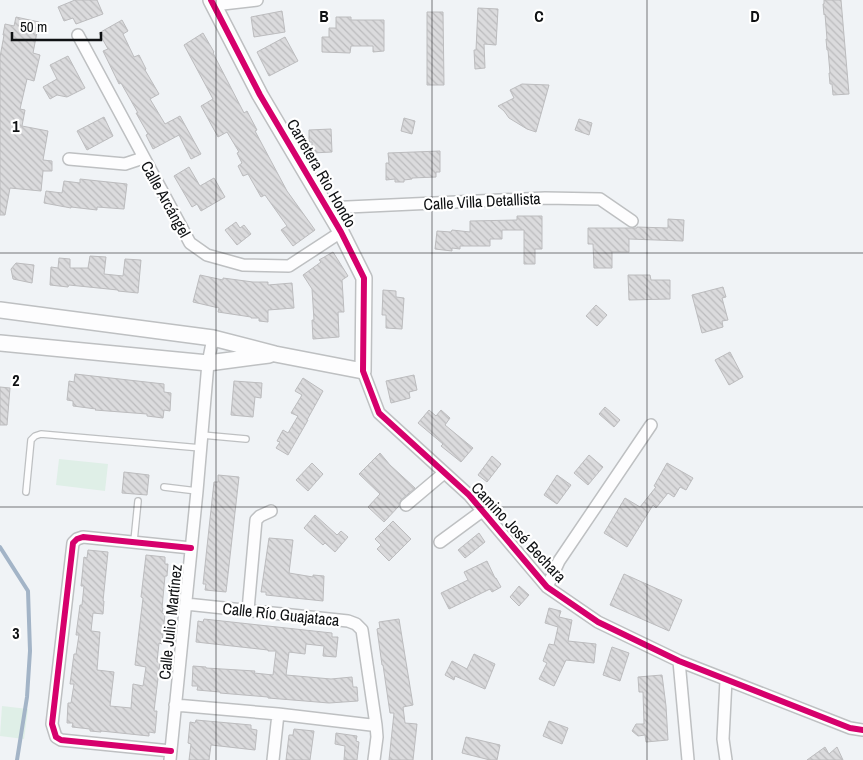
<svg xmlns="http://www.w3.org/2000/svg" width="863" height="760" font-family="'Archivo Narrow',sans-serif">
	<defs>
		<pattern id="building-back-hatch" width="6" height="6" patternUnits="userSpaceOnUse" patternTransform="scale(1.25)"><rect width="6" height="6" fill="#dbdbdd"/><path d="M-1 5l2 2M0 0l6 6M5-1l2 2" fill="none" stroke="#bbbbbd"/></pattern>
	</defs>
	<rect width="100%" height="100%" fill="#f0f3f6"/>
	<path fill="#dfefe7" d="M59,459L108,464L105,491L56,485Z
		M2,706L28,709L24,739L0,736Z"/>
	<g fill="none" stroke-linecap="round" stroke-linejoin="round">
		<path stroke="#a3b4c7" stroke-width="4" d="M0,547L28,591L30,651L27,697L17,760"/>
	</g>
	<path fill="url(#building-back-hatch)" stroke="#bcbcbe" d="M75,0H97L103,14L76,24L73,18L64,21L58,7Z
		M824,0H841L849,94L833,95L832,84H830L829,73H830L828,50H827L826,39H827L825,14L824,15L823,4H824Z
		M478,8L498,9L496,45L484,44L485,68L475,69L474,50H476Z
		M282,11L285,32L254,37L251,17Z
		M427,12H443L444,85H427Z
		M16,17L39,22L33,53L40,55L34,81L27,79L20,109L25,110L22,126L48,131L43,160L52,161V171H43L41,191L10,188L5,215H0V57L4,35H3L5,24L14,26Z
		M336,17H351V20H384V51L373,52V46H351L350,53L322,52V37H329V28H336Z
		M122,20L128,31L123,34L134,57L139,55L146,69L145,70L159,94L150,99L165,124L180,116L201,154L191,159L179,135L153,149L146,135L148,134L136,113H138L121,83L119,84L103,51L108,49L99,33Z
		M203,33L214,52L213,53L244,113L247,111L257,130L255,131L287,191L315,230L293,246L281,230L287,226L265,195L261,197L248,174L243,176L238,166L242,163L237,153L239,152L227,132L218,137L201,106L213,99L184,45Z
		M285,37L298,61L269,76L257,52Z
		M68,56L85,88L67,97L57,95L50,99L43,87L57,79L50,65Z
		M522,84L549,85L536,132L527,129L509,118L504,111L498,106L514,98L510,90Z
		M104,117L113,136L87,150L77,131Z
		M404,118L415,121L412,134L401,131Z
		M579,119L592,123L589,135L575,130Z
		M331,129L332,152L312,153V142H309V130Z
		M440,151V172H436V177L412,178V179L404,180V182H395V179L386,180V163H389L388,153Z
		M189,167L200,186L214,178L225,197L201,211L197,204L192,207L174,176Z
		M80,179L127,184L124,209L97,207V210L71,207V208L44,203L46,191L62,193L64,181L80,183Z
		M517,216H542V249H535V264H524V230H502V239H490V246H460V249L452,248V251L435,249L437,231L451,232L452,230L470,232V221L517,220Z
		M668,219L684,220L683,241L629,239V252H612V268H594L593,244H588V228H637V227L668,228Z
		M236,222L240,228L244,225L251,234L237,245L225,230Z
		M333,252L348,276L342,280L344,312H338L339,337L313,339L312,320H314L312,289L303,275L321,262L319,260Z
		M90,256L106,257L104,274L123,276L125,259L141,260L138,293L118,291V290L69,285L68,287L50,285L51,267L58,268L59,258L70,259V268H88Z
		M16,263L34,265L32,283L13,279L11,269Z
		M200,275L223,280V278L253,282H268V285L292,283L294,308L268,310V322L259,321V318H251V317L218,312L219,308L193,302Z
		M628,275H650L651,280H670V299L629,300Z
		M723,287L726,297L722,298L728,320L722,321L723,327L702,333L692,295Z
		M383,290L396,291V297L404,298L402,329L386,328V315H382Z
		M596,305L607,315L597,326L586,316Z
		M730,352L743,377L729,385L715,360Z
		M75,374L164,384V392L171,393L170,411L164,410L163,418L147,416V414L95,410L96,409L73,406V401L67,400L69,381L74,382Z
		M414,375L417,390L409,392L410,398L391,403L386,381Z
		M303,378L323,391L307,420H308L288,455L276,448L280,442L277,441L283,430L288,433L298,416L291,413L302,395L295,391Z
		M234,381L262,383L261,398L255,397L253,417L231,415Z
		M0,387L10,388L7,425H0Z
		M605,407L620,420L614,427L599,414Z
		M429,410L436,416L441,410L450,418L445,425L473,448L461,462L441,446L443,444L418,423Z
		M380,453L390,465L415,488L401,500L399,506L384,522L368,507L380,494L359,474Z
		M589,455L603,467L588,485L574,473Z
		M492,456L501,464L487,482L478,475Z
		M312,463L323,474L308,491L296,480Z
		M667,463L693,478L686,490L680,487L674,497L668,493L656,508L653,505L627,547L604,533L625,498L640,507L656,487L654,486Z
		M124,472L149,475L147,495L122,493Z
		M218,475L239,477L226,592L205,590L206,584H203L214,482H218Z
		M557,475L571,485L557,504L544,495Z
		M315,515L337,535L341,531L348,537L335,552L325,543L323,545L304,528Z
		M393,521L411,539L389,561L377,549L381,545L375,539Z
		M479,533L485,542L465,558L458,550Z
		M269,538L293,540L289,573L313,577V575L324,576L323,601L266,595V592H261Z
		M88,550L108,552L103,601H104L103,614L93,613L91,631L100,632L97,670L114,672L110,706L131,708L133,684L143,686L146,667L135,665L143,598L141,597L146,555L165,557V564H168L167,576H165L162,608H163L162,613L165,614L163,632L162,644L159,643L157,662H160L154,711H157L155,733L149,732V736L101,731V732L90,731V729L72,727L73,723H67L68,703H71L74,684H70L74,654H76L79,635H76L80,605H82L84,586H81L84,557L87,558Z
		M487,561L495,578H496L501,587L492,592L490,589L449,609L441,593L468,580L464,572Z
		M624,574L682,600L669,631L610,605Z
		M519,586L529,595L519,606L510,597Z
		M549,608L561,611L559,617L572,620L568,641L596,644L594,663L566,660L554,686L539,679L547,663L543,661L549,644L554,645L558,627L545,623Z
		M204,619L332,633V637H338L336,657L323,656L324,646L306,644L305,654L289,652L286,675L331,679L352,677L353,687H357L358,701L329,703L305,701L268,698V697L220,693V692L197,690L198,686H192L193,666L206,667V668L255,671L254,673L273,675L276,651H268V650L196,642L198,621L203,622Z
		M399,619L413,705L403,707L405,723L417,724L413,760H389L394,713H390L383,665H382L377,629L380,628L379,622Z
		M612,647L629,653L620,681L603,675Z
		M474,654L495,664L485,689L455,676L454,680L445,675L452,661L467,669Z
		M662,675L666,706L668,740L646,742L645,735L638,736L632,731L636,724H644L643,692H639L638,677Z
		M196,720L251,725V729L257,730L255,750L211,745L209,760H189L191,744L188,743L190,722L195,723Z
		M549,721L568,728L562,744L543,736Z
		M294,729L314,731L310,760H286L289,735H293Z
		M336,733L357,736L356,741L359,742L357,760H344L345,746L335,744Z
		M466,737L500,745L497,760H490L462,753Z
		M825,747L829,754L837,747L843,760H807Z"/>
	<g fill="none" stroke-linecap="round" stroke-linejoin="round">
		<defs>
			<path id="lane" d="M202,435L246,439
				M164,487L197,491
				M26,492L31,440L35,436L41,434L201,448
				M134,541L138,501"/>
			<path id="street" d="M214,5L257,0
				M78,35L190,243L207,255L243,265L289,266L341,232
				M69,159L125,164L143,158
				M326,208L545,198L600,199L632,221
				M363,371L379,413L469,495L547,587L598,622L679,661L850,728L863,730
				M406,505L444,473
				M440,542L482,511
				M547,587L559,561L651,425
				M186,604L348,621L356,624L362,630L376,725L377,737L374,760
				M248,610L256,520L260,516L271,511
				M679,661L688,760
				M175,705L278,714L371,725H376
				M171,751L61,740L56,737L52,724L73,543L77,539L83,537L191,548
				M170,760L197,491L208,363L213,338
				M273,760L278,714
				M726,760L723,739L726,680"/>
			<path id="secondary" d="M0,310L213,338L275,354L363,371L364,278L341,232L260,95L211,0
				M0,343L208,363L269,355"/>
		</defs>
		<use href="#lane" stroke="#bec0c2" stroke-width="8"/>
		<use href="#street" stroke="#bec0c2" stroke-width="14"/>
		<use href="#secondary" stroke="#bec0c2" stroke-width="18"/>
		<use href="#lane" stroke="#fdfdfe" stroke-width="5.5"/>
		<use href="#street" stroke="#fdfdfe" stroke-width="11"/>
		<use href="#secondary" stroke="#fdfdfe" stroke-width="15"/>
		<defs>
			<path id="cycleway" d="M211,0L260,95L341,232L364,278L363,371L379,413L469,495L547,587L598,622L679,661L850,728L863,730
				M171,751L61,740L56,737L52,724L73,543L77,539L83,537L191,548"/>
		</defs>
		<use href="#cycleway" stroke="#fff" stroke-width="9"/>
		<use href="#cycleway" stroke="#d6006c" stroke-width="6"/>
	</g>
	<path fill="none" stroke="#0f1113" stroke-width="1" stroke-opacity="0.55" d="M216,0V760M432,0V760M647,0V760M0,253H863M0,507H863"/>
	<g text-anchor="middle" stroke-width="4.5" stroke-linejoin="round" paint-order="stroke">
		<g font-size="16" fill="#0f1113" stroke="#fff">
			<text transform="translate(322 173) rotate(60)" y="6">Carretera Rio Hondo</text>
			<text transform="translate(166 199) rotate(61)" y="6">Calle Arcángel</text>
			<text transform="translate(482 201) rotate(-3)" y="6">Calle Villa Detallista</text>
			<text transform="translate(519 532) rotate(47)" y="6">Camino José Bechara</text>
			<text transform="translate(281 614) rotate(6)" y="6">Calle Río Guajataca</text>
			<text transform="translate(170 622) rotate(-84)" y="6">Calle Julio Martínez</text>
		</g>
	</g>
	<g font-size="16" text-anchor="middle" font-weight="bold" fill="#0f1113" stroke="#fff" stroke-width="4.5" stroke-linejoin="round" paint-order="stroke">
		<text x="324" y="22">B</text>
		<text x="539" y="22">C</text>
		<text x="755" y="22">D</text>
		<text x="16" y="132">1</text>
		<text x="16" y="386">2</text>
		<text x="16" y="639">3</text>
	</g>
	<path d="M12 32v8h89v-8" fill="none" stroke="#0f1113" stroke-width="2.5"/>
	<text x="20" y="32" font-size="15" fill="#0f1113" stroke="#ffffff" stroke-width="4" paint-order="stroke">50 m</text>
</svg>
